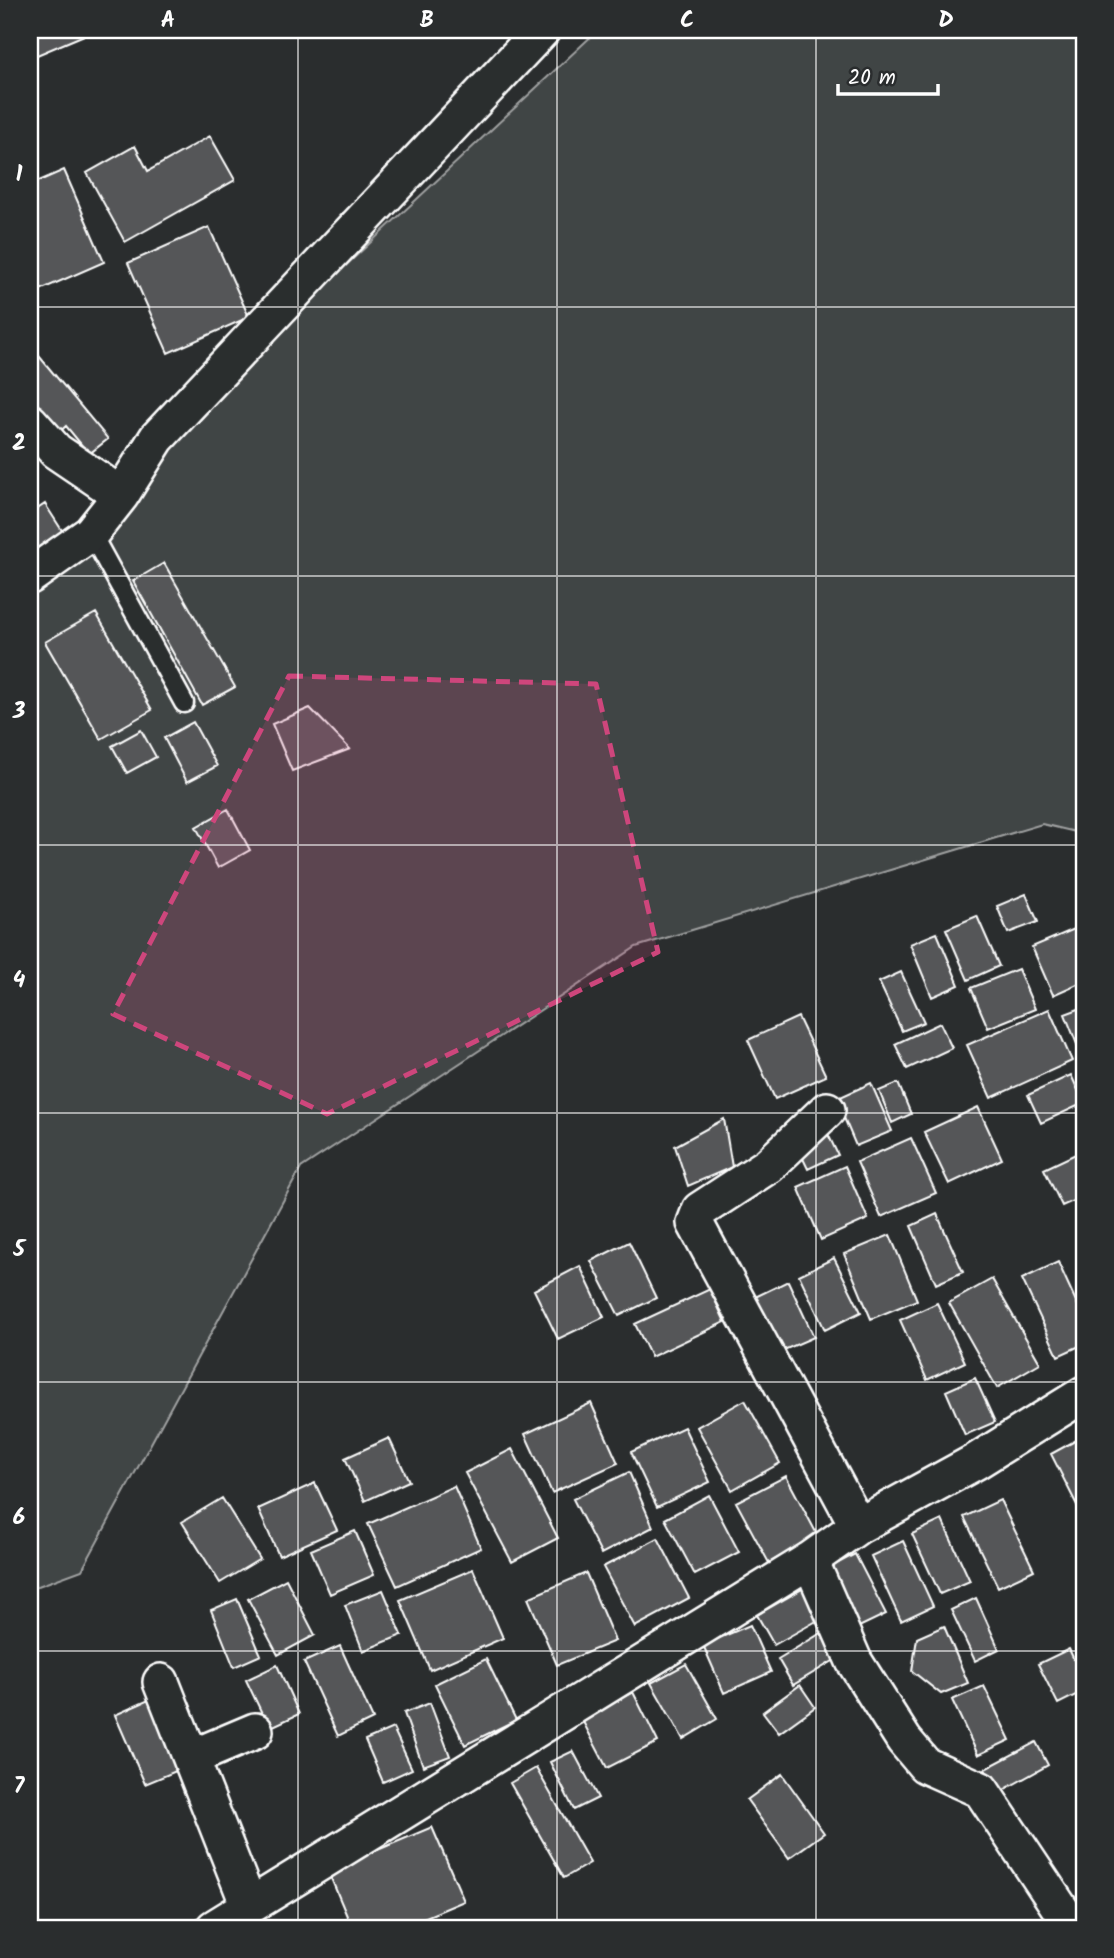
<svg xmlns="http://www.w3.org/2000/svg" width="1114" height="1958" font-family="Kalam,sans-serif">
	<rect width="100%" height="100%" fill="#2a2d2e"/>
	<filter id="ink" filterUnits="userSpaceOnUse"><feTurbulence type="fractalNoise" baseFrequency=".0143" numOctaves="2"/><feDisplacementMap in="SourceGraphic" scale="14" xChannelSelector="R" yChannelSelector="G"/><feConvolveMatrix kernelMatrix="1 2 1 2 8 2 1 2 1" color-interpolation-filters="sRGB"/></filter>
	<g filter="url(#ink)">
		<path fill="#414445" stroke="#a0a2a2" stroke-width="2" d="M598,30H1084V834L1042,824L636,947L301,1168L82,1570L30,1589V585L172,428Z"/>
		<path fill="#555758" stroke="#fff" stroke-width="2" d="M30,30H96L30,58Z
			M210,136L235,180L125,242L87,173L135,146L148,171Z
			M64,170L104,262L38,291L30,273V185Z
			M209,227L249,317L168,353L128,263Z
			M39,356L108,439L89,454L66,426L55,436L30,406V364Z
			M45,504L81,560L30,593V514Z
			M164,563L235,687L202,705L133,581Z
			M96,613L152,710L101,739L45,642Z
			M310,708L350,749L292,771L272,724Z
			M193,722L217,766L187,782L164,738Z
			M141,730L156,757L127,773L112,746Z
			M228,809L250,850L218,868L196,827Z
			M1026,894L1038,922L1008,933L997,906Z
			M977,916L999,966L968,980L946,929Z
			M1084,925V981L1053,995L1032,947Z
			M937,933L959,985L932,997L910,944Z
			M1018,969L1035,1009L988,1028L971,988Z
			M901,972L924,1022L902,1031L879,982Z
			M1084,1007V1062L1065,1014Z
			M1049,1009L1072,1061L991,1098L967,1045Z
			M798,1017L826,1076L775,1099L748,1040Z
			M940,1023L952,1048L907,1069L895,1044Z
			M1071,1075L1084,1103L1041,1123L1028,1095Z
			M871,1083L892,1131L856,1146L836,1099Z
			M898,1083L911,1114L892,1123L879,1091Z
			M978,1107L1002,1159L949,1184L924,1132Z
			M724,1119L732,1167L688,1186L675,1146Z
			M827,1132L838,1155L808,1169L797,1146Z
			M911,1138L936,1193L881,1217L857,1162Z
			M1084,1150V1196L1062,1206L1044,1169Z
			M845,1166L868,1219L821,1240L798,1187Z
			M937,1214L963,1272L936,1284L911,1226Z
			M890,1235L917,1300L871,1319L844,1254Z
			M629,1242L656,1298L619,1316L591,1261Z
			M834,1258L861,1312L825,1330L799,1275Z
			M1058,1262L1084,1319V1344L1058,1356L1022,1279Z
			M580,1266L604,1317L558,1339L534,1290Z
			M992,1279L1040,1363L997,1388L949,1303Z
			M788,1281L814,1337L777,1353L751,1299Z
			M710,1289L725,1322L651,1357L635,1324Z
			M937,1303L965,1362L927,1380L900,1320Z
			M975,1378L995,1422L965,1435L946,1391Z
			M745,1400L780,1463L732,1490L697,1427Z
			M591,1403L618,1463L552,1493L525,1434Z
			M684,1427L710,1482L657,1507L631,1452Z
			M1084,1436V1519L1051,1454Z
			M389,1438L409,1481L365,1501L345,1458Z
			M512,1449L558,1538L512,1562L465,1473Z
			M629,1472L653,1527L601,1554L573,1499Z
			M786,1476L818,1536L769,1563L736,1502Z
			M315,1483L337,1530L279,1556L258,1509Z
			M454,1486L481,1548L397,1586L368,1524Z
			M709,1495L739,1552L695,1575L665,1519Z
			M222,1498L260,1559L220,1583L182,1522Z
			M1000,1500L1034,1570L998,1587L964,1517Z
			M942,1520L970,1581L940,1594L912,1534Z
			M355,1531L374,1575L330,1594L311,1550Z
			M658,1538L689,1598L635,1627L603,1567Z
			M903,1541L933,1606L901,1621L871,1556Z
			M855,1554L886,1614L857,1628L827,1569Z
			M473,1569L503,1638L430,1670L400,1600Z
			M586,1573L615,1641L557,1665L528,1598Z
			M286,1579L315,1635L278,1655L248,1599Z
			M811,1584L829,1614L774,1645L757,1615Z
			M383,1590L402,1635L363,1651L345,1605Z
			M976,1598L999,1649L975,1661L951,1610Z
			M237,1599L261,1655L234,1667L211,1610Z
			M750,1625L771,1672L724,1693L703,1645Z
			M944,1626L968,1683L941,1694L912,1671L917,1638Z
			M828,1629L843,1655L793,1685L778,1659Z
			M340,1646L373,1719L338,1736L304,1662Z
			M1069,1649L1084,1681V1691L1058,1704L1038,1664Z
			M486,1659L516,1720L465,1745L435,1684Z
			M686,1664L717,1719L683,1739L651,1683Z
			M277,1665L299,1714L269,1728L246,1680Z
			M800,1685L815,1707L779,1733L763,1712Z
			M984,1686L1010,1740L978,1755L952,1700Z
			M633,1692L658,1742L607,1768L581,1718Z
			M151,1699L181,1769L145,1784L115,1715Z
			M430,1703L450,1756L423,1766L404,1713Z
			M393,1728L412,1769L383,1782L365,1740Z
			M1036,1742L1048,1765L998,1793L985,1769Z
			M573,1751L598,1798L574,1810L550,1762Z
			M536,1768L590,1863L564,1878L510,1783Z
			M782,1774L824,1833L789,1858L747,1800Z
			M432,1827L464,1901L400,1928H352L328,1871Z"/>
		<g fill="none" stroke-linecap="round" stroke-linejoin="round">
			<defs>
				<path id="lane" d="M91,533L184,703"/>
				<path id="street" d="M30,422L56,451L121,495
					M30,576L91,533L121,495L157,438L542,30
					M827,1110L769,1165L700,1210L695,1223L858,1526
					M810,1560L854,1661L904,1740L925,1765L981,1790L1073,1928
					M161,1682L249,1906
					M191,1758L255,1731
					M214,1928L810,1560L858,1526L975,1462L1084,1394"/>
			</defs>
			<use href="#lane" stroke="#fff" stroke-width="23"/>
			<use href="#street" stroke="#fff" stroke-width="40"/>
			<use href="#lane" stroke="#2a2d2e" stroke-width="18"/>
			<use href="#street" stroke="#2a2d2e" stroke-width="35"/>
		</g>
	</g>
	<path fill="#ce467c" fill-opacity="0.2" stroke="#ce467c" stroke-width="5" stroke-dasharray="14 9" stroke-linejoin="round" d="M289,676L596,684L658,952L327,1114L113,1014Z"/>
	<path fill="none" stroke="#fff" stroke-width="2" stroke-opacity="0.55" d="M298,30V1928M557,30V1928M816,30V1928M30,307H1084M30,576H1084M30,845H1084M30,1113H1084M30,1382H1084M30,1651H1084"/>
	<rect width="1114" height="1958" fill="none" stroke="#2a2d2e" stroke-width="77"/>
	<path d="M838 84v10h100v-10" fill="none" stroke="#ffffff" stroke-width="3.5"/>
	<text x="848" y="84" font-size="21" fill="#ffffff" stroke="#2a2d2e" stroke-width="5" paint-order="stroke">20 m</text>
	<rect x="38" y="38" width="1038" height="1882" fill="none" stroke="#fff" stroke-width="2.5"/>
	<g font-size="23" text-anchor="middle" font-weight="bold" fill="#fff">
		<text x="168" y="27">A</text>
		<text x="427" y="27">B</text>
		<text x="687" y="27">C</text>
		<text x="946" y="27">D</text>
		<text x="19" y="181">1</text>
		<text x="19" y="450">2</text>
		<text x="19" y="718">3</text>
		<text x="19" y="987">4</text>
		<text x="19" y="1256">5</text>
		<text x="19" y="1524">6</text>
		<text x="19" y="1793">7</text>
	</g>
</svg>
